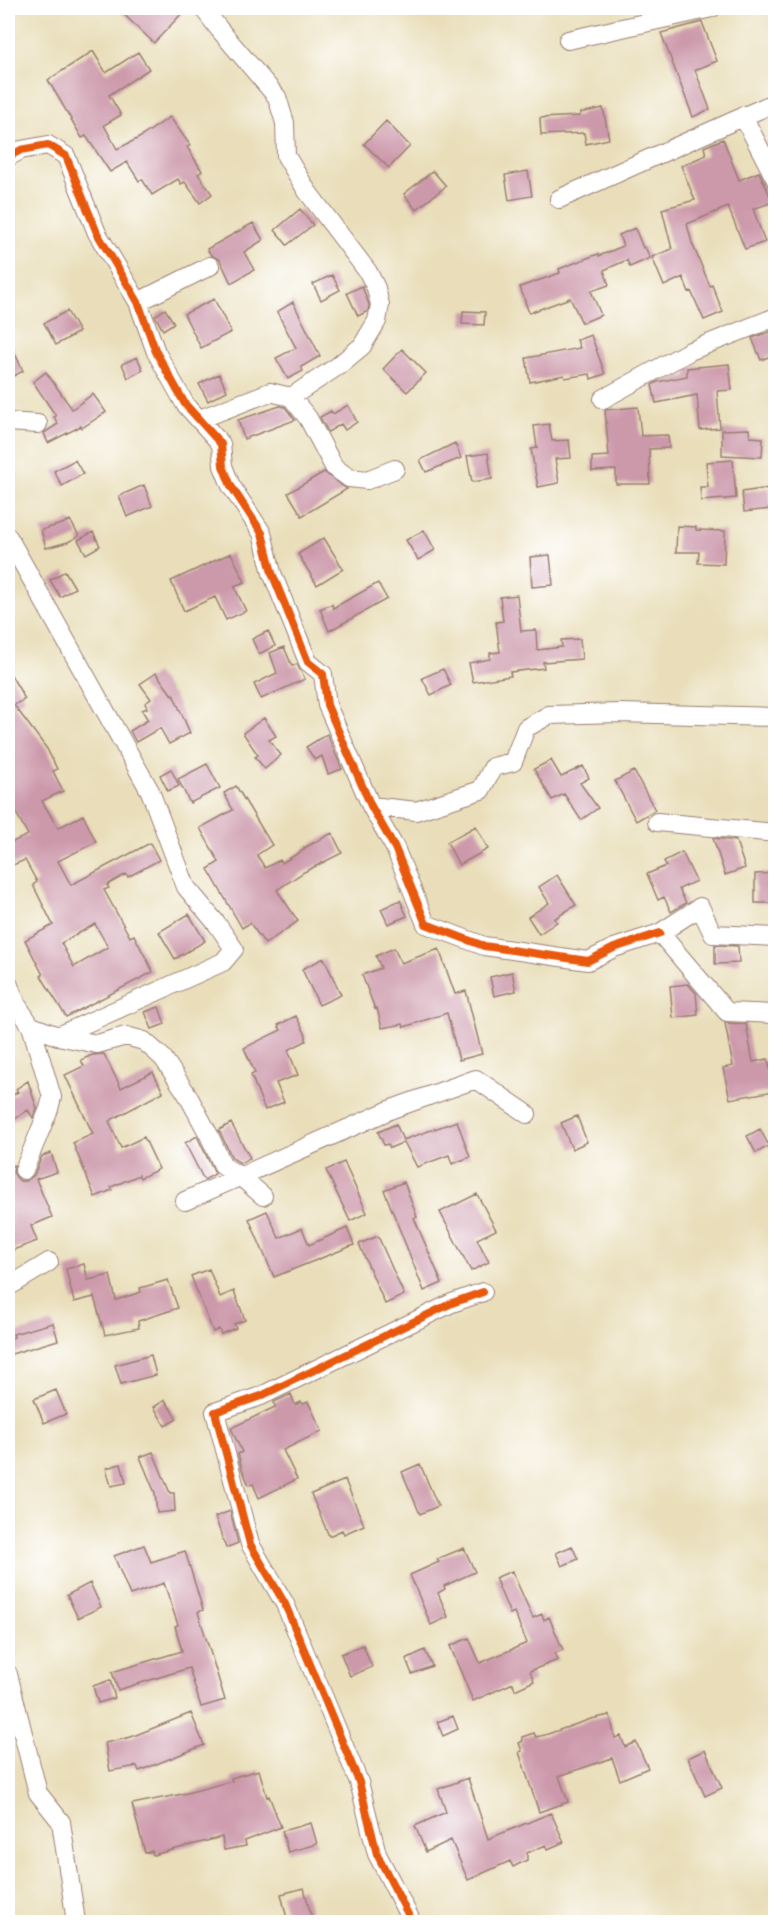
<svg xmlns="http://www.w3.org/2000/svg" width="783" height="1930" font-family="'Playpen Sans',sans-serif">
	<rect width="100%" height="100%" fill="#fff"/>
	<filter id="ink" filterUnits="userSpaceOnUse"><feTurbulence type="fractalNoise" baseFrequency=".0167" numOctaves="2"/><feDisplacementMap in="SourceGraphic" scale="12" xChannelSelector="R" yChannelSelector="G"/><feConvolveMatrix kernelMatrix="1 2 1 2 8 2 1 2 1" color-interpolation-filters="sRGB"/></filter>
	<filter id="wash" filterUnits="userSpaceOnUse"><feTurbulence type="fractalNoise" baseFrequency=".008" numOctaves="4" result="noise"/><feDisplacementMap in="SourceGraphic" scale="24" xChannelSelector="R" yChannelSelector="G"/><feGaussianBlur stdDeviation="1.35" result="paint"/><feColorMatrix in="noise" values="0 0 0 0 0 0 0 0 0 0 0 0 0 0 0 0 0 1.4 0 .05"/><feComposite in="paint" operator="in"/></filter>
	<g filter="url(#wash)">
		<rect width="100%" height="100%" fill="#e9deb9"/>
		<g id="blocks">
			<path fill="#cc99ab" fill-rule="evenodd" d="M117,8H187L154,43Z
				M702,22L717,61L695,70L710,109L693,117L661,33Z
				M93,51L106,73L138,52L149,69L109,95L121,115L104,125L117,149L139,138L170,117L190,145L187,147L202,171L198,174L212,194L200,203L185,182L181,184L178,179L152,195L142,179L139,181L127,162L110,172L86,136L82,138L48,80Z
				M603,108L609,139L586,144L584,133L541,135L540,118L580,116V113Z
				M386,121L410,146L389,168L364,144Z
				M723,139L739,180L759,172L773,202L753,209L765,242L745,249L728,207L687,224L692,243L710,286L712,285L723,312L704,320L691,291L689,292L683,277L664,286L652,257L672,249L662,209L695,200L681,166L706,155L704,147Z
				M433,171L446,186L416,210L404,194Z
				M528,171L532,196L509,200L505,175Z
				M300,209L313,225L287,245L275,230Z
				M253,223L263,240L244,252L254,270L231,283L220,260L211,255L207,249Z
				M635,228L643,248L645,247L650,258L630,267L627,260L604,270L609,285L591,291L601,315L582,323L570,298L529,313L520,287L560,273L559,269L598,254L599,256L623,246L619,235Z
				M332,275L340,290L321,300L313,284Z
				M362,286L369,305L368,311L358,316L347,293Z
				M214,299L231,332L201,348L184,314Z
				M293,302L320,356L301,367L303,371L288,379L276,358L296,348L277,312Z
				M165,309L174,323L163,330L155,316Z
				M67,311L79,332L56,345L44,323Z
				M463,311L485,312L484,325L462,324Z
				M775,330L776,354L761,360L752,338Z
				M591,335L605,374L591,379L590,374L565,378L564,375L530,382L526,358L580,348L577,340Z
				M8,338L23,371L8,379Z
				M402,349L426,373L407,392L383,369Z
				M137,357L143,370L128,378L122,364Z
				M729,364L732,390L717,391L720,428L700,430L697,395L656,403L652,385L657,382L687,376V368Z
				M46,372L72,409L93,394L106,412L82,428L81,426L48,443L44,433L58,424L54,417L56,416L33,382Z
				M219,374L227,391L208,401L199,384Z
				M348,405L357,422L345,430L341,424L328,432L320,417L331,411L333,414Z
				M280,406L285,407L295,420L244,439L238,420Z
				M638,407L641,436L668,435L669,448L649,449L650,484H616V470L592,471V457L609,456L605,410Z
				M549,424L552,441L569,440L571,458L555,459L559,483L538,487L531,449L537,448L534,426Z
				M749,429L750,437L763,438L762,457L722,455V430Z
				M455,443L461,458L426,472L420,460Z
				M488,453L492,479L472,482L467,456Z
				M75,460L83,474L62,486L54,471Z
				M733,460L736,498L701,501L700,487H708L706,462Z
				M324,472L347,489L302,516L288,493Z
				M144,485L152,506L127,517L119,496Z
				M769,488L771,509L744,512L742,492Z
				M70,520L79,536L68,542L46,548L41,530L62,524Z
				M677,526L696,527V530L725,531L724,564L698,563L699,552H676Z
				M424,530L435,550L418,560L406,540Z
				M93,532L100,546L86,554L78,540Z
				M324,538L343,569L317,585L298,554Z
				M231,553L245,582L234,586L246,611L226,620L215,597L184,611L171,581Z
				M550,555L553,585L532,587L530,557Z
				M65,571L75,588L60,597L50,580Z
				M378,583L387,599L329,631L320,609L332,604L333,608Z
				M517,595L521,631L536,630L537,650L562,647L561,640L580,639L582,659L543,662L544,668L510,672L511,676L473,682L469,663L490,659V653L500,652L496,622L503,621L500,597Z
				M268,631L275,646L259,654L252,639Z
				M284,647L292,666L297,664L305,679L261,699L254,684L277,673L270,653Z
				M443,669L451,685L431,695L422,678Z
				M8,670L25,699L14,705L47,749L57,769L53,771L63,791L42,801L58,828L83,815L96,842L58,861L71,885L150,843L159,860L128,877L126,874L107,885L109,888L104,890L130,937L134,935L153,972L66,1017L41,976L43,975L25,940L53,925L33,885L37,882L25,860L8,867V844L28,835L14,809L8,813ZM95,924L108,947L74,967L61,943Z
				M156,673L172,695L173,694L190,733L169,744L160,728L136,742L130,731L148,720L142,710L147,708L145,703L151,699L140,684Z
				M264,718L276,736L269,740L281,755L265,769L255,757L258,755L243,733Z
				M327,734L342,769L328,774L322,756L315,760L306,747Z
				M551,760L561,777L583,766L589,778L580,783L598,808L581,820L564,794L552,800L534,769Z
				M207,764L220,788L190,803L178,779Z
				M171,769L179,786L168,791L160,775Z
				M634,771L655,810L636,821L615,781Z
				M236,786L272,845L257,855L265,868L280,860L282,863L305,849L304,848L332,833L342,853L304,872L277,890L298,921L265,944L250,923L242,928L208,869L219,862L200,828L233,810L224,793Z
				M476,826L488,849L459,865L447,842Z
				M713,838L736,841L745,868L725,875Z
				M682,852L696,881L679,889L686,903L671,912L664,897L658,900L647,874L666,866L664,861Z
				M776,873V903H755V874Z
				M557,875L576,905L554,919L557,922L539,934L528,917L549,903L539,887Z
				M400,900L407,916L388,924L381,909Z
				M189,914L205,941L175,959L159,932Z
				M715,945L738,946L739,963L715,964Z
				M394,948L401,963L439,949L455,994L466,991L482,1054L459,1060L447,1013L404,1027L403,1024L382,1028L377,1008L375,1009L362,975L381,968L376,956Z
				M324,958L341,995L319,1005L302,969Z
				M512,972L516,991L494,996L490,977Z
				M688,984L696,993L698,1015L673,1018L670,986Z
				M159,1007L165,1024L152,1029L145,1012Z
				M296,1016L306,1035V1041L288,1050L298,1075L276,1083L284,1102L265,1110L251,1075L255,1073L244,1048L281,1030L278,1025Z
				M725,1023L746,1024L753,1062L768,1059L774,1091L730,1099L723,1068L733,1066Z
				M104,1054L121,1088L153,1072L163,1092L109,1121L121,1148L144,1137L159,1169L140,1178L139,1175L111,1187L112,1190L95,1197L73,1143L93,1134L65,1075L84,1066L81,1060L92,1055Z
				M28,1081L37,1109L33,1118L28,1110L8,1124V1098L18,1092L16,1089Z
				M577,1116L587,1142L572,1149L561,1123Z
				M457,1121L470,1157L452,1164L449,1155L417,1167L404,1142L390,1148L388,1144L384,1145L378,1132L396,1124L403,1140Z
				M231,1123L250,1158L240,1163L232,1158L219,1130Z
				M760,1129L769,1146L756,1153L747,1136Z
				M197,1136L215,1174L204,1180L185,1143Z
				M51,1153L57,1172L36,1179L52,1217L31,1226L37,1241L8,1252V1167L14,1165L13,1172L16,1177L20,1181H26L34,1175L42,1156Z
				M344,1162L367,1213L350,1221L326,1170Z
				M404,1182L417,1217L414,1218L442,1283L424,1291L384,1190Z
				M477,1194L496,1230L477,1239L489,1262L471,1271L440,1212Z
				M267,1211L279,1238L302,1228L309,1245L347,1228L354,1245L274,1277L249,1219Z
				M378,1236L404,1295L385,1304L359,1244Z
				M84,1264L88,1280L110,1275L116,1300L141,1292L140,1288L168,1280L178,1308L138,1321L139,1328L105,1335L94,1297L74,1302L66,1269Z
				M209,1269L220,1297L234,1291L245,1320L234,1324L236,1328L221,1334L219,1329L213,1332L191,1276Z
				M53,1323L58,1340L8,1355V1339L14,1337L13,1334Z
				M151,1355L156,1375L121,1384L115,1365Z
				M56,1390L66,1414L44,1423L34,1399Z
				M291,1394L295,1405L301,1402L303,1404L308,1402L322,1431L283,1450L297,1479L259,1498L253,1484L249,1485L242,1469L238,1454L242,1452L231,1428L275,1407L274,1402Z
				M165,1400L177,1419L165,1426L154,1407Z
				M153,1452L170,1493H174L175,1511L157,1513L155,1493L140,1457Z
				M121,1464L126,1483L111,1486L106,1468Z
				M420,1464L438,1506L420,1514L402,1472Z
				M345,1480L364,1525L344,1534L342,1530L329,1536L311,1494Z
				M230,1511L238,1543L226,1548L215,1517Z
				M144,1545L151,1562L185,1551L203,1610L198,1612L225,1700L201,1707L189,1668L118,1690L112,1672L182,1651L175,1626L178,1625L164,1583L130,1595L114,1556Z
				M572,1546L578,1559L562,1566L556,1553Z
				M464,1548L475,1572L444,1586L445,1589L438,1593L448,1617L431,1625L410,1575L439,1562L437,1559Z
				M512,1571L533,1618L542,1614L544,1620L549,1617L563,1650L555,1653L558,1660L530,1671L534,1681L515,1690L513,1683L473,1701L450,1646L469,1638L480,1663L527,1643L514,1612L510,1614L495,1578Z
				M90,1583L101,1607L78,1618L67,1595Z
				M363,1645L372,1667L350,1676L341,1654Z
				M425,1650L432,1666L412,1674L406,1659Z
				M110,1680L115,1698L98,1703L93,1686Z
				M191,1713L204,1745L139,1771L137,1766L110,1771L105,1743L131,1737Z
				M610,1715L615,1738L621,1736L625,1747L636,1742L648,1768L620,1780L612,1758L559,1776L568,1802L539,1812L519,1752L522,1751L519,1743L523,1741L522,1737L534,1733L536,1737L545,1735L591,1719Z
				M453,1716L458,1729L443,1736L437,1722Z
				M705,1750L722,1788L705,1796L688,1758Z
				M259,1770L267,1797L269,1796L281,1827L245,1841L246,1846L224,1850L222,1837L153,1855L152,1851L145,1853L132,1804L187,1793L232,1781L231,1778Z
				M468,1778L488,1839L551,1813L564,1842L548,1849L546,1845L527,1853V1860L513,1867L510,1861L468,1880L451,1840L426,1852L415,1826L446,1812L438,1789Z
				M311,1823L317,1844L288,1852L282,1831Z
				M304,1888L313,1923H288L281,1894Z"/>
		</g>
	</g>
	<g filter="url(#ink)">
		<use href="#blocks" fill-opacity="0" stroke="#9a7e72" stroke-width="1.5"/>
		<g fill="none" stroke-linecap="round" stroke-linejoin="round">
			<defs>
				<path id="street" d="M203,8L219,29L277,97L285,123L286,156L307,191L368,272L376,288L380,305L377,321L362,346L338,366L291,397
					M568,40L712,8
					M743,116L776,180
					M8,157L21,150L48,145L66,156L97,233L138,302L156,352L185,404L221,444L223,466L231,486L262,533L272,573L308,662L323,674L327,705L371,806L395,848L426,924L484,946L588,961L614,948L660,933
					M559,199L776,102
					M138,302L210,266
					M603,399L690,351L776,317
					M200,419L270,392L291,397L308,418L334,467L349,478L367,480L395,469
					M8,422L38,424
					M8,537L150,791L186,887L217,924L234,949L223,962L58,1036
					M371,806L416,811L481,790L493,767L513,762L526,728L549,715L619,713L776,717
					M657,822L776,833
					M776,937L713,934L700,907L660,933L727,1012L776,1014
					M8,983L17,1005L31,1026L58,1036L97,1044L126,1036L144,1041L163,1058L187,1094L209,1135L223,1166L241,1177L263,1196
					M24,1170L49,1109L52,1097L31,1026
					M185,1201L392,1109L476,1079L527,1114
					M8,1287L49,1262
					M8,1674L38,1793L61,1822L76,1922
					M412,1922L377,1854L359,1782L285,1604L250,1544L215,1412L261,1396L452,1303L483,1292"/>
			</defs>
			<use href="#street" stroke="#9a7e72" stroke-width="20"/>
			<use href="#street" stroke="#fff" stroke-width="18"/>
			<defs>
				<path id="cycleway" d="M8,157L21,150L48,145L66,156L97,233L138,302L156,352L185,404L221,444L223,466L231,486L262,533L272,573L308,662L323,674L327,705L371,806L395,848L426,924L484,946L588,961L614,948L660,933
					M412,1922L377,1854L359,1782L285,1604L250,1544L215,1412L261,1396L452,1303L483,1292"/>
			</defs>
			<use href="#cycleway" stroke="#fff" stroke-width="11"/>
			<use href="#cycleway" stroke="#e8590c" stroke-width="8"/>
		</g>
	</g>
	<rect width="783" height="1930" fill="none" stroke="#fff" stroke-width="30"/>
</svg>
